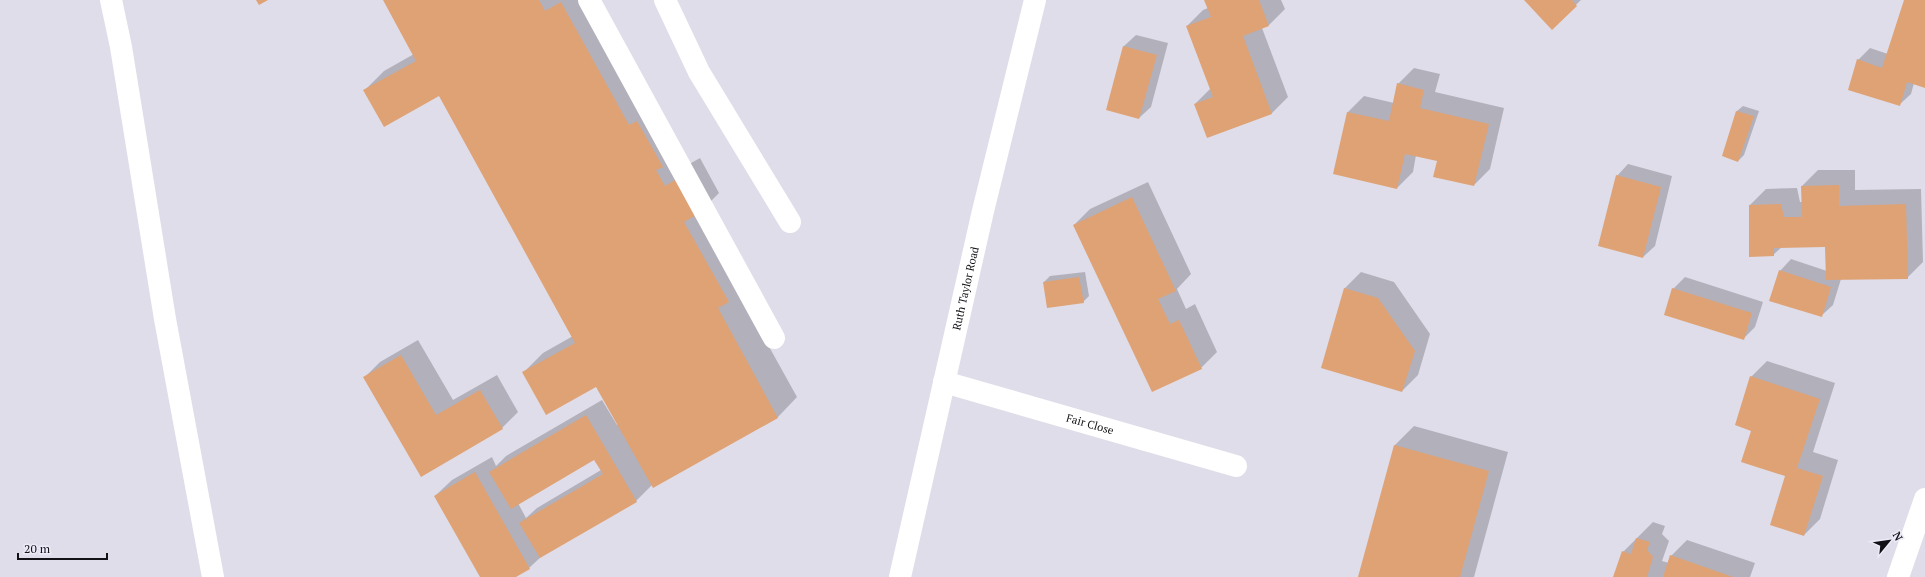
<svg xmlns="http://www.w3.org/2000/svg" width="1925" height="577" font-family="'PT Serif',serif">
	<rect width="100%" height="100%" fill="#dfdde9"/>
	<path fill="#0003" fill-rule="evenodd" d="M384,0H590L684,167L700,158L719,193L705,207L738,291L797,397L778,417L653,486L652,485L636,501L542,556L529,568L514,577H481L435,496L452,480L492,457L496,466L506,456L602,400L617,425L618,424L597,386L524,372L543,353L573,336L439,95L365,90L384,71L414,54ZM595,459L601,470L537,508L526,518L518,503Z
		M1205,0H1281L1285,9L1269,25L1262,28L1288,97L1272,113L1208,137L1195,104L1211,88L1187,26L1203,10L1208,8Z
		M1525,0H1581L1552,28Z
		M1905,0H1925V87L1914,83L1911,94L1899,105L1858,60L1870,48L1888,54Z
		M1136,35L1168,43L1151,107L1139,118L1124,46Z
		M1414,68L1440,74L1435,92L1504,108L1490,169L1474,185L1438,160L1416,155L1413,172L1397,188L1334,173L1348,112L1364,96L1394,103L1398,84Z
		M1743,106L1759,111L1744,155L1738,161L1737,111Z
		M1628,164L1672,176L1655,246L1643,257L1617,176Z
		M1818,170H1855V190L1921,189L1923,262L1907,278L1841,279L1833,305L1821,316L1780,271L1791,259L1827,271L1826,246L1782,247L1773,255L1750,205L1766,189L1797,188L1800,202H1802V186Z
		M1148,182L1191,274L1177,289L1186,309L1195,304L1217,352L1201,368L1074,225L1090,209Z
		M1085,272L1089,296L1083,302L1044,282L1050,276Z
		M1361,272L1394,282L1430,334L1418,375L1402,391L1322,367L1345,288Z
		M1685,277L1763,302L1755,327L1743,339L1673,289Z
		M418,340L453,400L497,375L518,412L502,428L421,475L364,378L380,362Z
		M1767,361L1835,383L1813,452L1838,460L1820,519L1804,535L1786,476L1752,430L1751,377Z
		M1414,426L1508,452L1474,577H1359L1395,445Z
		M1653,522L1665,526L1662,534L1669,541L1662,561L1669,563L1671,556L1687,540L1755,563L1750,577H1614L1623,552Z"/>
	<path fill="#dfa275" d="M256,0H268L259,5Z
		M383,0H539L545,11L561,2L629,125L637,121L663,167L656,170L665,186L680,177L700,213L684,222L729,302L718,308L778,418L653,488L596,387L546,415L522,372L575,343L439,96L384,127L363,90L416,61Z
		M1204,0H1259L1269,26L1243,36L1272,114L1207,138L1194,104L1213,97L1186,26L1211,17Z
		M1524,0H1572L1577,6L1552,30Z
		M1904,0H1925V88L1907,82L1900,106L1848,90L1857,59L1882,68Z
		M1123,46L1157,55L1139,119L1106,110Z
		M1397,83L1424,90L1420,108L1489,124L1474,186L1433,177L1437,161L1405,154L1397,189L1333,174L1347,112L1389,121Z
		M1736,111L1754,116L1738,162L1722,156Z
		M1616,175L1661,187L1643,258L1598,246Z
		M1839,185V206L1906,204L1908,279L1826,280L1825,247L1774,248V256L1749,257V205L1781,204L1784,217H1802L1801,186Z
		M1132,197L1176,291L1158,299L1170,324L1179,320L1202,369L1152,392L1073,225Z
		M1779,270L1831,287L1822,317L1769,301Z
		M1079,277L1084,303L1047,308L1043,282Z
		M1344,288L1378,298L1415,351L1402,392L1321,368Z
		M1672,288L1752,313L1744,340L1664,315Z
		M401,355L436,415L480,390L503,429L421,477L363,377Z
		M1750,376L1820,399L1797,468L1823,476L1804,536L1770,525L1785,476L1741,462L1751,431L1735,425Z
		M586,415L637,502L540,558L519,523L603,474L594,460L511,509L489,472Z
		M1394,445L1489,471L1460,577H1358Z
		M475,472L530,569L516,577H480L434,496Z
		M1636,538L1650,542L1647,550L1653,557L1647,577H1613L1622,551L1631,554Z
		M1670,555L1733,577H1663Z"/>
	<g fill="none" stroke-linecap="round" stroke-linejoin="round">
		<g stroke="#fff" stroke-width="22">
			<path d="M111,0L121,47L165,319L213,577"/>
			<path d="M589,0L774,338"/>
			<path d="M665,0L699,72L790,222"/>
			<path id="s1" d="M944,382L1236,466"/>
			<path id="s2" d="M900,577L983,211L1035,0"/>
		</g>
		<path stroke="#fff" stroke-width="22" d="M1898,577L1925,499"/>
	</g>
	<g text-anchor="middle" stroke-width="3.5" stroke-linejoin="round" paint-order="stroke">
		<g font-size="11" fill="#121115" stroke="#eceaf7">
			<text dy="4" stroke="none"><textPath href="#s2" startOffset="296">Ruth Taylor Road</textPath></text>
			<text dy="4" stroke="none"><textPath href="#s1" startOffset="152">Fair Close</textPath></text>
		</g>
	</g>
	<g transform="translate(1889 541) rotate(61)" stroke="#eceaf7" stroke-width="3" paint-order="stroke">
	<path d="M0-3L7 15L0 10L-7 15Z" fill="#121115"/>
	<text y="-6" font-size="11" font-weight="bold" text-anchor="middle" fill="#121115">N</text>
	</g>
	<path d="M18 553v6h89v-6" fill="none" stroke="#121115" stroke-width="2"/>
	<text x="24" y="553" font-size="12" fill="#121115" stroke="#eceaf7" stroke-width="3" paint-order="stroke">20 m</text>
</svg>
